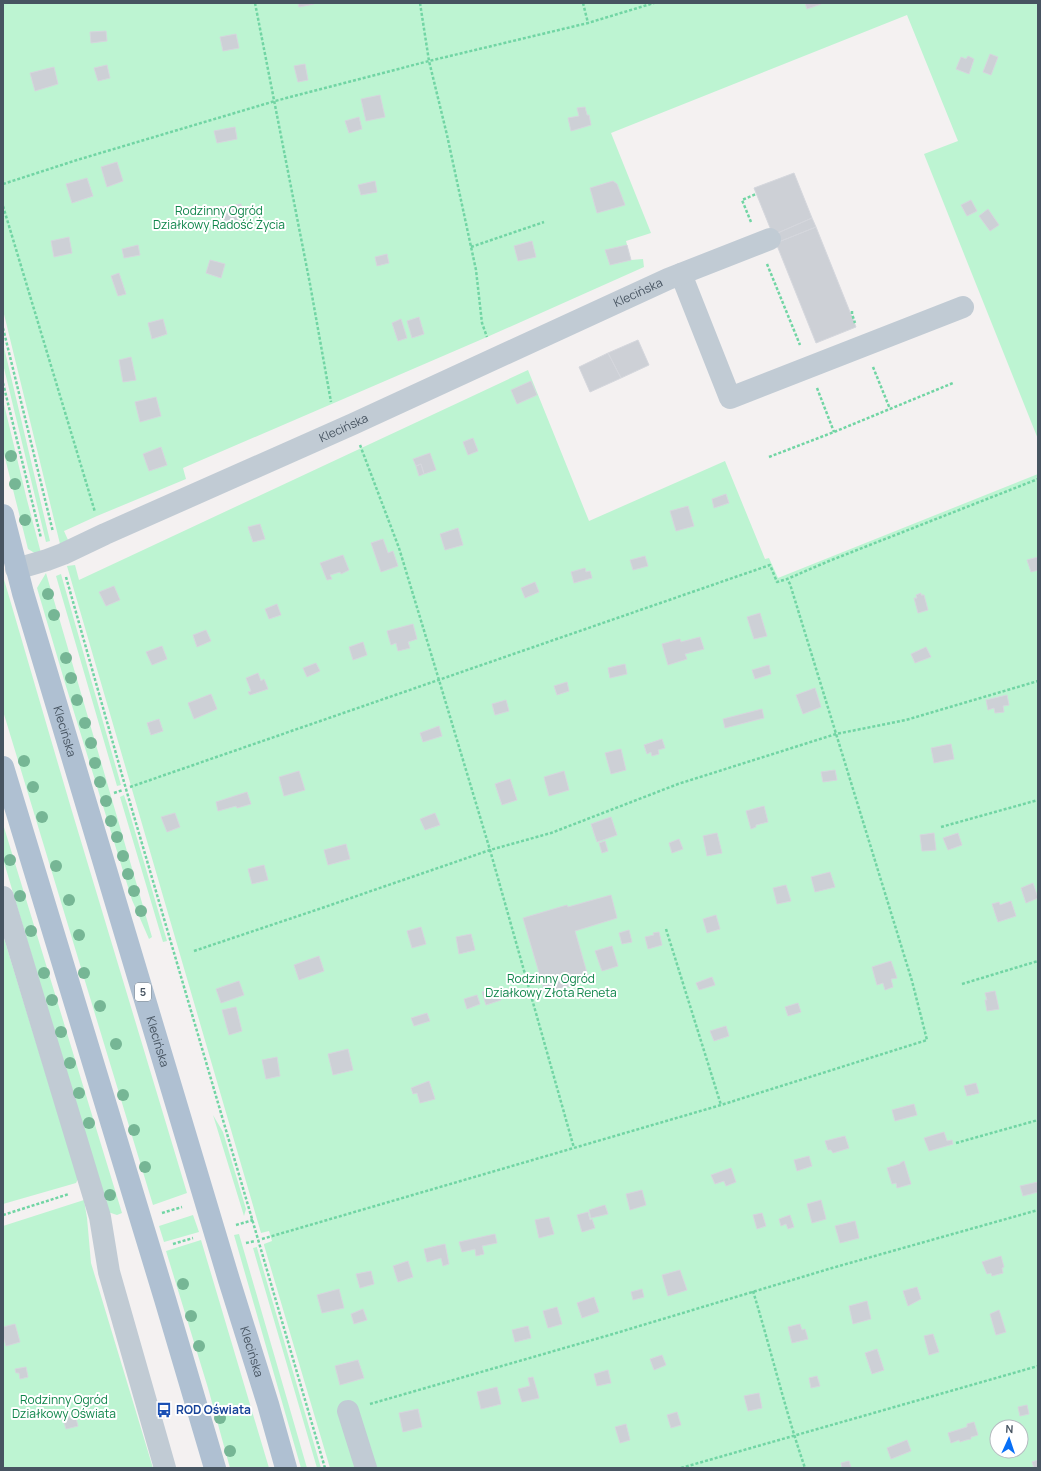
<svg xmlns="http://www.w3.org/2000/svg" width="1041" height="1471" font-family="Manrope,sans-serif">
	<rect width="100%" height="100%" fill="#f4f1f1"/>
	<path fill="#bdf4d2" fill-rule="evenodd" d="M3,3H1038V439L924,154L958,141L907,15L611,133L651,233L626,241L631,260L643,259L644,267L487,337L183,468L186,479L97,516L64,531L68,540L60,544L3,310Z
		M3,343L50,541L46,542L3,364Z
		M528,370L589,521L725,461L765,559L769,558L778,578L1038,474V1468H330L264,1245V1244L272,1241L269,1231L261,1233L67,566L75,565L79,580ZM997,1427H1021V1451H997Z
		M3,400L27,500L41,553L38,555L28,549L3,450Z
		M46,573L152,937L149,939L132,900L65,683L37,588Z
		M61,574L121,785L117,786L56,576Z
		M3,576L71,808L187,1193L153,1205L3,711Z
		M124,795L127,804L167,941L163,942L120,797Z
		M3,824L122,1213L117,1215L108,1212L3,859Z
		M3,935L78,1179L76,1183L3,1204Z
		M213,1115L223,1132L246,1209L244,1216Z
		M84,1200L87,1218L91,1263L153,1468H3V1226Z
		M193,1215L199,1232L164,1242L159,1226Z
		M239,1234L307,1468H301L234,1235Z
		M201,1240L269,1468H230L208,1388L166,1251Z
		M257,1247V1248L321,1468H317L253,1248Z"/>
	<path fill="#cdd0d6" stroke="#d5d7dd" d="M298,3H313L314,4L299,7Z
		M805,3H821V4L807,9Z
		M106,31L107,41L91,43L90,32Z
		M236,34L239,48L223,51L220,37Z
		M990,54L998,57L991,75L983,72Z
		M968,56L974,59L969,74L956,69L961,57L966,59Z
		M305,64L308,80L298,82L294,66Z
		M107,65L110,78L98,81L94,68Z
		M54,67L58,84L35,91L30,73Z
		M380,95L385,117L366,121L361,99Z
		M585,107L587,115H589L591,125L571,131L568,118L579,116L577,108Z
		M359,117L362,129L349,133L345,121Z
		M235,127L237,139L217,143L214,131Z
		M117,162L123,181L107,187L101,167Z
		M794,173L812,218L773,235L754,188Z
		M87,178L93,196L72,203L66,184Z
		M375,181L377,192L361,195L358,185Z
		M613,181L617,184L625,205L597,213L590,188Z
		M971,200L977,211L967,216L961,205Z
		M241,204L243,219L224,223L221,207Z
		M988,209L999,225L990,231L979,216Z
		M812,218L816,227L776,243L773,235Z
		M816,227L856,327L816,343L776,243Z
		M69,237L72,253L54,257L51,241Z
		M532,241L536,257L518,261L514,246Z
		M138,245L140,255L124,258L122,249Z
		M627,245L631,260L610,265L605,250Z
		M387,254L389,263L377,266L375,257Z
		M210,260L225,264L221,278L206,273Z
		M119,273L126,294L118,296L111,276Z
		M419,317L424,334L412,338L407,321Z
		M163,319L167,334L152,339L148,323Z
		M401,319L407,338L398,341L392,323Z
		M638,340L649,365L621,378L608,353Z
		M608,353L621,378L590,392L579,367Z
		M131,357L136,380L123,382L119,360Z
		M531,381L537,395L517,404L511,390Z
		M156,397L161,416L140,422L135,402Z
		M473,438L478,451L468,455L463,442Z
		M161,447L167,465L149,471L143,454Z
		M430,453L436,470L424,474L421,464L416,466L413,459Z
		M421,464L424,474L419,476L416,466Z
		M726,494L729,503L714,508L712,499Z
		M688,506L694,526L676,531L670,511Z
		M260,524L265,539L253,542L248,527Z
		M458,528L463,545L445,550L440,534Z
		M383,539L388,553L393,551L398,566L381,572L371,543Z
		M343,555L349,570L341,574L340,572L330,575L332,579L327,580L320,563Z
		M645,556L648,566L633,570L630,560Z
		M1038,557V570L1031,572L1027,560Z
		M585,568L586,572L590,571L592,578L574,583L571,572Z
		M535,582L539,592L525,598L521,588Z
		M114,586L120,600L106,606L99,592Z
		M921,593V595H924L928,610L918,613L914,598H917L916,595Z
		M277,604L281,615L269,619L265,609Z
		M760,613L767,636L754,639L747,617Z
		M413,624L417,639L408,642L410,648L398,651L396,643L391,645L387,631Z
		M206,630L211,641L197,647L193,635Z
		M700,637L704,649L685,654L687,659L668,665L662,644L680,639L681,642Z
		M363,642L367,655L353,660L349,647Z
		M162,646L167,659L152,665L146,652Z
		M926,647L931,657L915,663L911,654Z
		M316,663L320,671L307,677L303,668Z
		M625,664L627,674L610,678L608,668Z
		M769,665L771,674L755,679L752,670Z
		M258,673L261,681L264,679L268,689L250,695L248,692L251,691L246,678Z
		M567,682L569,691L557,695L554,686Z
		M815,688L821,707L803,714L796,695Z
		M211,694L217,709L194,719L188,703Z
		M1007,695L1009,705L1003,706L1004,712L995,713L994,708L988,710L986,700Z
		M506,700L509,711L495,715L492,704Z
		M762,709L764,718L725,728L723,719Z
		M159,719L163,731L151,735L147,723Z
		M439,726L442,736L423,742L420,733Z
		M662,739L665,748L658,750L659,754L652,756L651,752L647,754L644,745Z
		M951,744L954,759L934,763L931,748Z
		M621,749L626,770L611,774L605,753Z
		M835,770L837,780L823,782L821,772Z
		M299,771L305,790L284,796L279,777Z
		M564,771L569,790L549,796L544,777Z
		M510,779L517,800L502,805L495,784Z
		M247,792L251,804L237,808L236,806L218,811L216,802Z
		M764,806L768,822L756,825V827L751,829L746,811Z
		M175,813L180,827L167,832L161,817Z
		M435,813L440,825L425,830L420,819Z
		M611,817L617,835L597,842L591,824Z
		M717,833L722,853L707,856L703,836Z
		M934,833L936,850L922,851L920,835Z
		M958,833L962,845L948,850L943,838Z
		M679,839L683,849L672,853L669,843Z
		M605,841L608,851L602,853L599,843Z
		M346,844L350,859L328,865L324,850Z
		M264,865L268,880L252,884L248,869Z
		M830,872L835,887L815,892L811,877Z
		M1033,883L1038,898L1026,903L1021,888Z
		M786,885L791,901L777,904L773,888Z
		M611,895L617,918L575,931L589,980L545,993L523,918L567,905L568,907Z
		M1011,901L1016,916L998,922L992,904L999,902L1000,905Z
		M716,915L720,929L707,933L703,919Z
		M421,927L426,944L412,948L407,931Z
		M629,930L632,942L622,944L619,933Z
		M659,932L662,945L648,949L645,937L654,935L653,933Z
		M471,934L475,950L459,954L456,937Z
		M612,946L618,966L602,971L595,951Z
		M319,956L324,971L299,980L294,965Z
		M891,961L897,978L891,979L893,987L885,990L883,983L877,985L872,967Z
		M712,977L715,985L699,990L696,983Z
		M239,981L244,995L221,1003L216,989Z
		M497,988L501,1000L486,1005L482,992Z
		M995,991L999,1009L987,1011L985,1000H987L985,993Z
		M477,995L480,1004L467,1009L464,999Z
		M798,1003L801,1012L788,1016L785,1007Z
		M236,1007L242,1031L229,1035L222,1010Z
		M427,1013L430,1021L414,1026L411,1018Z
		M726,1026L729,1036L714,1041L710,1031Z
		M348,1049L353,1070L333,1075L328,1054Z
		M277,1057L280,1076L266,1079L262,1060Z
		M429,1081L435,1099L420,1103L417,1093L413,1094L411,1088Z
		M976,1083L979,1093L967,1096L964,1086Z
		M914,1104L917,1115L895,1121L892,1110Z
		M944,1132L947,1141L952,1140L953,1144L929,1151L924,1138Z
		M845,1136L849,1148L833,1153L831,1150H828L825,1141Z
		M809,1156L812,1166L797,1171L794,1160Z
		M904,1161L911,1184L897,1188L896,1183L892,1184L887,1168L900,1164V1163Z
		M731,1168L736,1182L726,1186L724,1181L715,1184L711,1175Z
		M1038,1182V1192L1023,1196L1020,1186Z
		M642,1190L646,1205L630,1210L626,1194Z
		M821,1200L826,1219L812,1223L807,1204Z
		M605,1205L608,1214L591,1218L589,1210Z
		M588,1212L590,1220L592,1219L595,1228L582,1232L577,1215Z
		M762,1213L766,1226L757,1229L753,1215Z
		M790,1215L794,1227L788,1229L786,1224L781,1226L779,1219Z
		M549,1217L554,1234L539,1238L535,1220Z
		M855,1221L859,1238L840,1243L835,1226Z
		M495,1234L497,1243L482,1246L484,1254L476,1256L475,1249L462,1252L459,1242Z
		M445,1244L449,1264L443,1266L441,1258L427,1262L424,1249Z
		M1001,1256L1004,1267L1002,1268L1003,1273L992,1276L991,1273L987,1274L982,1262Z
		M408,1261L413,1277L398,1282L393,1266Z
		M680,1270L687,1290L668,1296L662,1275Z
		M371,1271L374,1284L360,1288L356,1274Z
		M917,1287L921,1299L908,1306L903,1291Z
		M339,1289L344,1308L322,1313L317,1295Z
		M642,1289L644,1297L633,1300L631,1292Z
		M594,1297L599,1312L582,1318L577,1303Z
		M867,1301L871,1319L853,1324L849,1306Z
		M557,1307L562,1324L548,1328L543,1311Z
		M363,1309L367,1320L354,1324L351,1314Z
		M999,1310L1006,1332L996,1335L990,1314Z
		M15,1324L20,1342L6,1346L3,1336V1327Z
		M800,1324L802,1330L805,1329L808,1339L792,1343L788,1327Z
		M528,1326L531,1338L515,1342L512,1330Z
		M933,1334L939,1352L929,1355L924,1336Z
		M877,1349L884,1370L872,1374L865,1353Z
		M662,1355L666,1365L654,1370L650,1359Z
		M358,1360L364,1378L340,1385L335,1366Z
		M26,1367L28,1377L20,1379L19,1373H16L15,1369Z
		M608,1370L611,1383L597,1386L594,1374Z
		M817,1376L820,1386L811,1388L809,1378Z
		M533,1377L539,1398L522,1402L518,1389L530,1386L528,1378Z
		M497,1387L501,1404L481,1409L477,1392Z
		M759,1393L762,1408L748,1411L744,1396Z
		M1027,1405L1029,1414L1020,1416L1018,1407Z
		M418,1409L422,1427L403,1432L399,1413Z
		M74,1411L78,1426L66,1429L62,1415Z
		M677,1412L681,1425L671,1428L667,1415Z
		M974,1422L978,1435L971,1437V1439L966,1440L960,1442L959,1440L951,1443L948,1433L967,1427V1424Z
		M626,1424L630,1440L620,1443L615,1427Z
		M907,1440L911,1451L891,1459L887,1448Z
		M1038,1460V1468H1034L1032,1462Z
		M849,1461L851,1468H842L841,1463Z"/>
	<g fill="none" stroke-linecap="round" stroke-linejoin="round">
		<path stroke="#71d5a4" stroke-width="2.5" stroke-dasharray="3 2" stroke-linecap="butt" d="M255,3L310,284L331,402
			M420,3L429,61L447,135L476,270L482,323L487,337
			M583,3L588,23
			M3,184L77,160L275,101L429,61L588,23L654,3
			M3,206L95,512
			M751,222L742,200L756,194
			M471,247L544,222
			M767,264L800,345
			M852,311V314L855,323
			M3,328L53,532
			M873,367L890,409
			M3,383L41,538
			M817,388L834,432
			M360,445L399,548L439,680L490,850L574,1148
			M769,457L834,432L953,383
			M66,577L126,789L325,1468
			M130,787L770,565L777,582L787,579L829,561L1038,479
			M114,793L123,790
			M941,827L1038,800
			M666,929L721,1105
			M194,951L319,909L490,850L551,833L678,784L836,734L906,720L1038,681
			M962,984L1038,961
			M956,1143L1038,1120
			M162,1213L182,1207
			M3,1215L69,1194
			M236,1225L253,1220
			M262,1239L721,1105L927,1040L912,981L790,584L787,579
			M246,1243L255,1241
			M173,1244L193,1238
			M753,1291C771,1350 785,1410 805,1468
			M370,1404L613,1334L832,1268L1038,1210
			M681,1468L1038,1366"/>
		<g stroke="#c1cbd4" stroke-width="22">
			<path d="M681,274L730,398L963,307"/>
			<path id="s1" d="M16,569L47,560L63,554L105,534L353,424L668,279L770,239"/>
			<path d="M3,897L100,1217L109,1272L165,1468"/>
			<path d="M348,1411L366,1468"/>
		</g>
		<g stroke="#afc0d2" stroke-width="22">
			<path id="s2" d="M3,515L23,593L229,1280L268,1404L286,1468"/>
			<path d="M3,767L165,1299L215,1468"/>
		</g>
	</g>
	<g fill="#76b695">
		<circle cx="11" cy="456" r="6"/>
		<circle cx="15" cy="484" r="6"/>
		<circle cx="25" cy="520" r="6"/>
		<circle cx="48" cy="594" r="6"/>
		<circle cx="54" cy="615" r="6"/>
		<circle cx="66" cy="658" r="6"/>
		<circle cx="71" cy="678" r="6"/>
		<circle cx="77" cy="700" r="6"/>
		<circle cx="85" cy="723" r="6"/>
		<circle cx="91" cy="743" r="6"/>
		<circle cx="24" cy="761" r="6"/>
		<circle cx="95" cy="763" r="6"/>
		<circle cx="100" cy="782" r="6"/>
		<circle cx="33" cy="787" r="6"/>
		<circle cx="106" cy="801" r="6"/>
		<circle cx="42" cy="817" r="6"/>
		<circle cx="111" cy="821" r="6"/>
		<circle cx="117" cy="837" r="6"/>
		<circle cx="123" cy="856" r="6"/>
		<circle cx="10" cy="860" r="6"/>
		<circle cx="56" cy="866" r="6"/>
		<circle cx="128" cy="874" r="6"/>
		<circle cx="134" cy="891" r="6"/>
		<circle cx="20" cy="896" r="6"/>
		<circle cx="69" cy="900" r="6"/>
		<circle cx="141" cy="911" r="6"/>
		<circle cx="31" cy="931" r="6"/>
		<circle cx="79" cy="935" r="6"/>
		<circle cx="44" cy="973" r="6"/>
		<circle cx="84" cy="973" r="6"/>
		<circle cx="52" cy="1000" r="6"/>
		<circle cx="100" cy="1006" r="6"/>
		<circle cx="61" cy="1032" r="6"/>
		<circle cx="116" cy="1044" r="6"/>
		<circle cx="70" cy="1063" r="6"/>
		<circle cx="79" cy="1093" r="6"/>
		<circle cx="123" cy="1095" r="6"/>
		<circle cx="89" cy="1123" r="6"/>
		<circle cx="134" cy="1130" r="6"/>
		<circle cx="145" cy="1167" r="6"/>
		<circle cx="110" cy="1195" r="6"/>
		<circle cx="183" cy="1284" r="6"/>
		<circle cx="191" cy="1316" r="6"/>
		<circle cx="199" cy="1346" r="6"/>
		<circle cx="220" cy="1418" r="6"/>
		<circle cx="230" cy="1451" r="6"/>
	</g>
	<defs>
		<symbol id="bus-bare" viewBox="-9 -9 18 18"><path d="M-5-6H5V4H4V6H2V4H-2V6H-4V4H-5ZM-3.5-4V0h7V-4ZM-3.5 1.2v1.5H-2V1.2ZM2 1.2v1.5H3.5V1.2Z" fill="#1a4fb4" stroke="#fff" stroke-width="2.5" paint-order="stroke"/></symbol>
	</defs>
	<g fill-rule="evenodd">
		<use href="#bus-bare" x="153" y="1399" width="22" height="22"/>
	</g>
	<g text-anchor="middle" stroke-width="4" stroke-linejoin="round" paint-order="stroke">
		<rect fill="#fff" stroke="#7e8790" stroke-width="1" x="135" y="983" width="16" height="18" rx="3"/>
		<g font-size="11" font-weight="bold" fill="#475461">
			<text x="143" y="996">5</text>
		</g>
		<g font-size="12" fill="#0f854a" stroke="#fff">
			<text x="219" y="215">Rodzinny Ogród<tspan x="219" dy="14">Działkowy Radość Życia</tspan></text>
			<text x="551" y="983">Rodzinny Ogród<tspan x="551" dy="14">Działkowy Złota Reneta</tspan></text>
			<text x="64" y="1404">Rodzinny Ogród<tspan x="64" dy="14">Działkowy Oświata</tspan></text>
		</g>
		<g font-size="12" fill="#475461" stroke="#fff">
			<text dy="4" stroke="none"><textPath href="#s1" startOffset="681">Klecińska</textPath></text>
			<text dy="4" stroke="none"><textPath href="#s1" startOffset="357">Klecińska</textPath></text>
			<text dy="4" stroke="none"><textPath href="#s2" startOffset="225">Klecińska</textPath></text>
			<text dy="4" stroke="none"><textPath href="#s2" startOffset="549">Klecińska</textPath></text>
			<text dy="4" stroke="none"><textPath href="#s2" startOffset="873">Klecińska</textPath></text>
		</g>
		<g font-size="12" font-weight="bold" fill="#164399" stroke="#fff" text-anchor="start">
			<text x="176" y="1414">ROD Oświata</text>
		</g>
	</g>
	<rect width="1041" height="1471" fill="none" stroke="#475461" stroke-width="8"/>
	<g transform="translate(1009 1439) rotate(3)"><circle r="19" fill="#ffffff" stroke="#b5bbc0"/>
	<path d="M0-3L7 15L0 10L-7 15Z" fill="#086ff6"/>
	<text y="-6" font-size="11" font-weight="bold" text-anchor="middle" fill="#475461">N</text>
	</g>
</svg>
